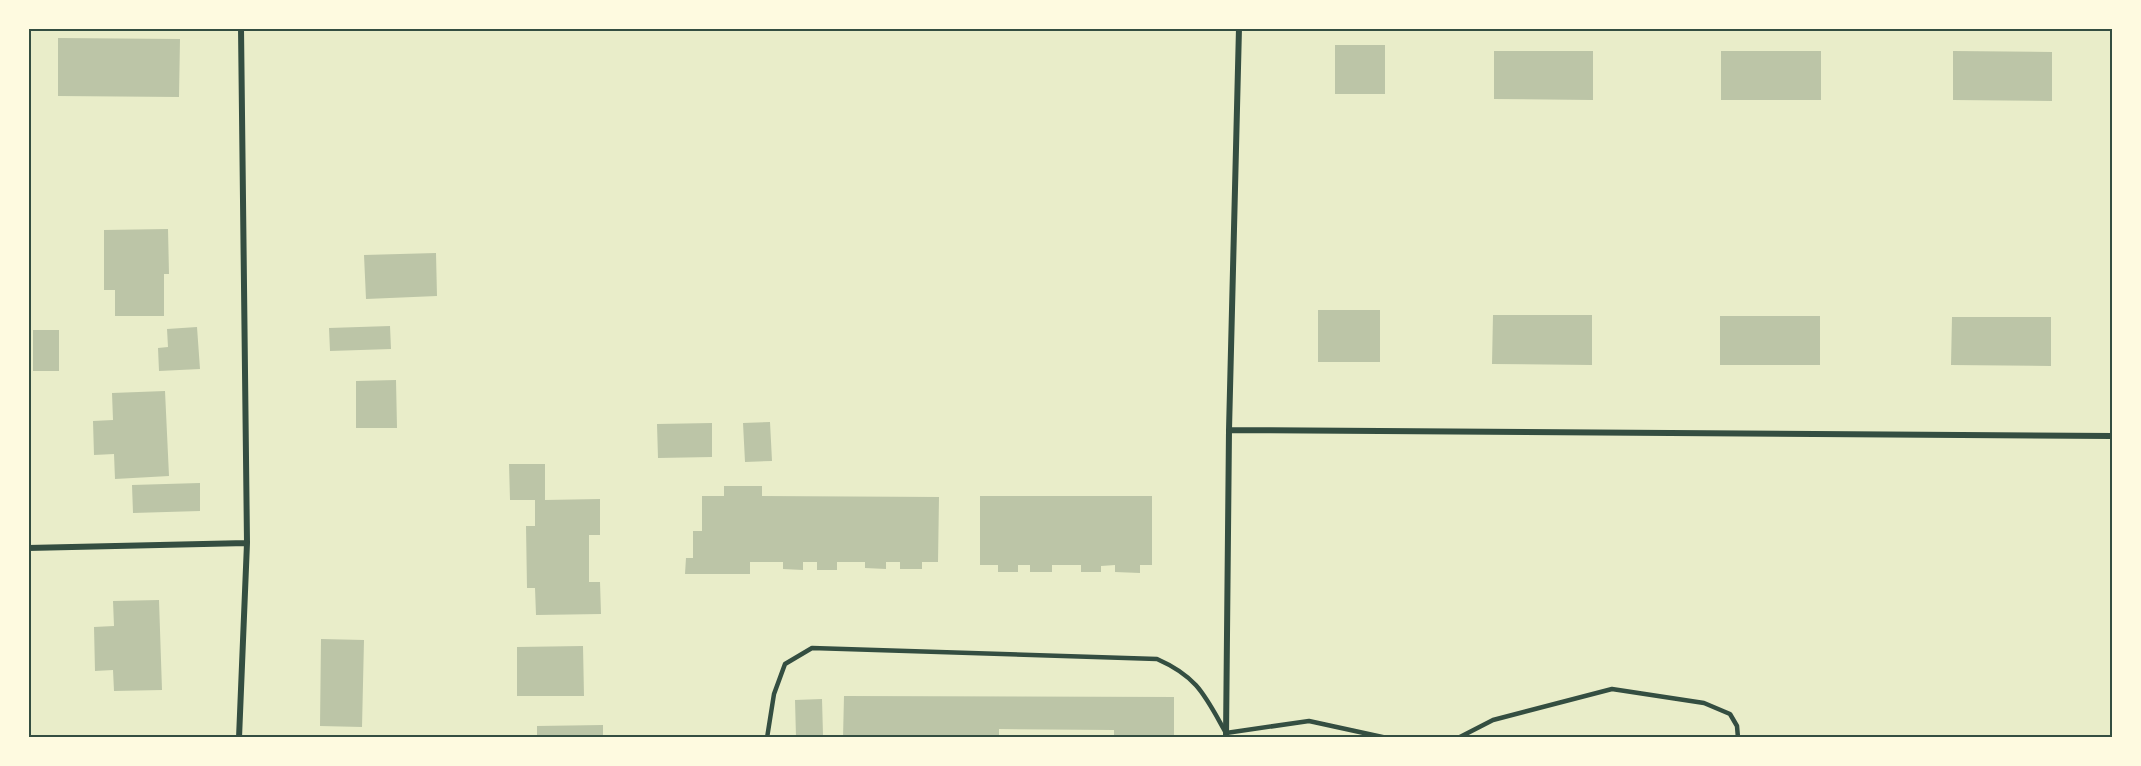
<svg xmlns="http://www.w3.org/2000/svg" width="2141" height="766" font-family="'DejaVu Sans',sans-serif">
	<rect width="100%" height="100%" fill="#e9edc9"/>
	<path fill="#bcc5a7" d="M58,38L180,39L179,97L58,96Z
		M1335,45H1385V94H1335Z
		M1494,51H1593V100L1494,99Z
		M1721,51H1821V100H1721Z
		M1953,51L2052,52V101L1953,100Z
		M168,229L169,274H164V316H115V290H104V230Z
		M436,253L437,296L366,299L364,255Z
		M1318,310H1380V362H1318Z
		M1493,315H1592V365L1492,364Z
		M1720,316H1820V365H1720Z
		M1952,317H2051V366L1951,365Z
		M390,326L391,349L330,351L329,328Z
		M197,327L200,369L159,371L158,348L168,347L167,329Z
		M33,330H59V371H33Z
		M396,380L397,428H356V381Z
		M165,391L169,476L115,479L114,454L94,455L93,421L113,420L112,393Z
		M770,422L772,461L745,462L743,423Z
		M712,423V457L658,458L657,424Z
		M509,464H545V500L600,499V535H589V582H600L601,614L536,615L535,588H527L526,526H535V500H510Z
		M200,483V511L133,513L132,485Z
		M724,486H762V496L939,497L938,562H922V569H900V562H886V569L865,568V562H837V570H817V562H803V570L783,569V562H750V574H685L686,558H693V531H702V496H724Z
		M980,496H1152V565H1140V573L1115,572V565L1101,566V572H1081V565H1052V572H1030V565H1018V572H998V565H980Z
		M159,600L162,690L114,691L113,670L95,671L94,627L114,626L113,601Z
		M321,639L364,640L362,727L320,726Z
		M583,646L584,696H517V647Z
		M844,696L1174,697V738H1114V730L999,729V738H843Z
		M822,699L823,735L796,737L795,700Z
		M603,725V738H537V726Z"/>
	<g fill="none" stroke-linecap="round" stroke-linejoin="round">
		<path stroke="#344e41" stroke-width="4.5" d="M767,738L774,694L785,664L812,648L1157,659C1198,677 1205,696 1226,733L1309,721L1387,738
			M1458,738L1493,720L1612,689L1704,703L1730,714L1737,726L1738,738"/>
		<path stroke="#344e41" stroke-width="6" d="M1229,430L2112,436
			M28,548L247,543
			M239,738L247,543L241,28
			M1226,738L1229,430L1239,28"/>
	</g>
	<rect width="2141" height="766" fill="none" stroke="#fefae0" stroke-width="60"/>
	<rect x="30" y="30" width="2081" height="706" fill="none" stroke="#344e41" stroke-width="2"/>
</svg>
